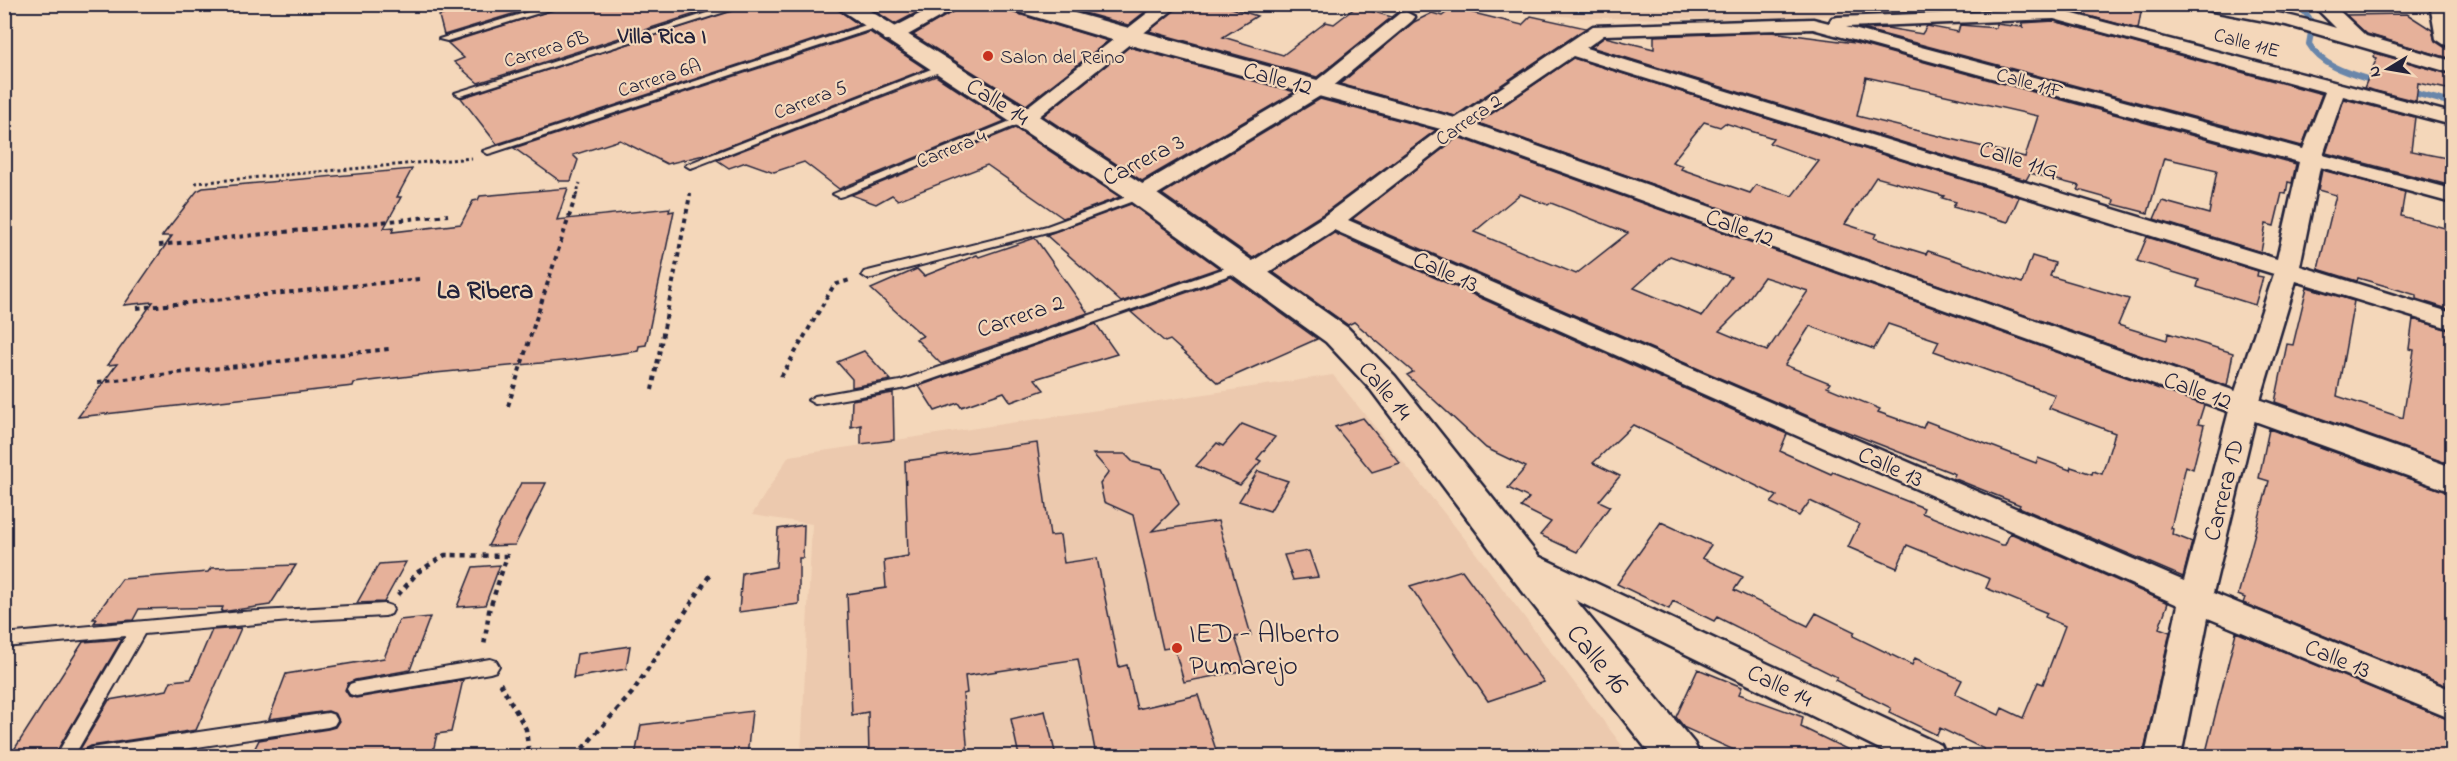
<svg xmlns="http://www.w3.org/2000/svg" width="2457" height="761" font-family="'Indie Flower',sans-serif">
	<rect width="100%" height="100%" fill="#f4d7ba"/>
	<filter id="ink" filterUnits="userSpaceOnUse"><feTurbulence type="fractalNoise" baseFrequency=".0167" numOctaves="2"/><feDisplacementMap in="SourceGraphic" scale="12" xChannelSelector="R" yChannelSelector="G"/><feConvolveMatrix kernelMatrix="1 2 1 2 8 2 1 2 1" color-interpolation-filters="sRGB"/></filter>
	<g filter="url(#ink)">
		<path fill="#ecc9ae" d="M2027,4L2029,8L1734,19L1586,18L1429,5Z
			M1333,375L1465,539L1630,756H801L812,524L752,515L789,456Z"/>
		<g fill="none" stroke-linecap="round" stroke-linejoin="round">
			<path stroke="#6986aa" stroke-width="6" d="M1511,4L1592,10L1612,4
				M2296,4C2314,19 2313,22 2309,44C2323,68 2352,74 2377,82
				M2407,91L2452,103"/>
		</g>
		<path fill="#e6b19a" stroke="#22223b" stroke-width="1.5" fill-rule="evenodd" d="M445,4H545L444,35L439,16L451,12Z
			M571,4H726L478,83L454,62L464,58L448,43Z
			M752,4H830L859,25L497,144L461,98Z
			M864,4H933L895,24Z
			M965,4H1004L1008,11L1108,41L1026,105L913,35Z
			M1052,4H1155L1128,25Z
			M1182,4H1219L1257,16L1223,37L1283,55L1326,22L1334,24L1356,7L1392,17L1317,77L1149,31Z
			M2011,4H2127L2142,7L2138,29L2055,7L2013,8Z
			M1453,8L1522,25L1531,16L1586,28L1455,116L1340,84L1414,22L1432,13L1442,16Z
			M2407,14L2432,30L2435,41L2444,47L2452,45V59L2367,34L2346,15Z
			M2054,21L2322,94L2302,146L1863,29L1887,28L1922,34L1927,26L1958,32L1960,25L1996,28V24L2023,27L2021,23Z
			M870,32L926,69L708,154L667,164L620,140L573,155L578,160L571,181H560L514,148Z
			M1771,32L1855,43L2296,164L2292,183L2288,182L2286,194L2282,193L2274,226L2266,224L2261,252L2154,219L2162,201L2209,214L2217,170L2164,158L2148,213L2113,204L2114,200L2078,190L2080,186L2030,173L2026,180L1591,47L1605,37L1654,49V36ZM1866,77L2038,116L2025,157L1857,116Z
			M1129,47L1295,92L1142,181L1043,116Z
			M2375,53L2452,75V90L2418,83L2416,101L2364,88L2377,58L2374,57Z
			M1573,58L2019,197L2008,222L1953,207L1956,202L1942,198L1944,196L1876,177L1845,224L1876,234L1874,238L1926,254L1928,251L2022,283L2032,256L2055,263L2050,276L2129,299L2118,325L2167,340L2168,333L2233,353L2227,386L1478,123ZM1704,122L1720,127L1725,123L1773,138L1769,143L1819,161L1792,196L1756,185L1750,193L1681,169L1683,166L1672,162Z
			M936,76L1005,121L839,189L804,162L774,172L746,162L729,168L717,160Z
			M1320,99L1436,130L1323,214L1253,258L1162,194Z
			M2344,99L2415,117L2411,151L2452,159V186L2326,153Z
			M1015,128L1120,197L1063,218L987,165L898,200L892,195L876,204L851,195Z
			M1458,137L2204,405L2198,424L2204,425L2193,469L2186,466L2171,528L2173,529L2172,534L2192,542L2183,577L2019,507L2020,505L1953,478L1955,474L1817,420L1352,219ZM1520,194L1548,205L1551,203L1628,233L1576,274L1474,232ZM1670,256L1731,277L1702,316L1634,288ZM1764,277L1808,291L1767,351L1719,331L1740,310ZM1888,324L1939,341L1934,351L2055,395L2049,408L2115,433L2102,474L2093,471L2092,474L2071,467L2070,470L2038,458L2036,463L1926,421L1923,428L1878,412L1880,409L1827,387L1830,383L1785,365L1810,326L1874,349Z
			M412,169L397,197H401L384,228L394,227L392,232L461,224L473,201L478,200L480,196L568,188L557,220L670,208L669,212L674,211L646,345L639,346L638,351L573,360L435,373L354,383L353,386L78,417L117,364L108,365L153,302L124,305L172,236H162L197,191L203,188Z
			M2322,170L2405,192L2401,216L2452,230L2451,310L2416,299V295L2386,286L2358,278L2357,281L2318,269L2336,195L2318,190Z
			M1131,204L1219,268L1121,302L1046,235Z
			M1334,233L1787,434L1780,451L1831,474L1833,472L1924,508L1922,513L2002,545H2005L2010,533L2168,603L2159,628L2170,632L2143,756H1981L1984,749L1940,728L1937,735L1889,712L1891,708L1835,680L1837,677L1717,617L1714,621L1673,601L1669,609L1617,584L1661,522L1711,545L1702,558L1743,577L1734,590L1808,626L1816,613L1855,632L1853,636L1912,665L1915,658L1962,680L1955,694L1999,715L2002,708L2023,718L2038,682L2043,684L2065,626L2045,617L2047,613L1986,588L1990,579L1907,545L1897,568L1848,547L1859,524L1810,501L1799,516L1771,503L1777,496L1633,425L1593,463L1620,476L1599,501L1610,506L1577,552L1540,535L1551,522L1521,507L1529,498L1508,488L1526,467L1486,448L1407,375L1413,372L1354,322L1348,325L1273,272Z
			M2147,237L2258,271L2257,276L2263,277L2255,305L2197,287L2199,280L2137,261Z
			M1035,238L1088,313L941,364L916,339L923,336L871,289L917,269L924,276L977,255L979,257Z
			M1231,277L1317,339L1218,383L1170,340L1165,342L1131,312Z
			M2307,287L2354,301L2337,396L2403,418L2414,350L2409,349L2413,319L2452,331V465L2275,402L2287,344L2293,345Z
			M1096,324L1117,354L1035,379L1044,390L1011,402L1004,392L961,407L958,403L935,411L919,386Z
			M864,351L891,380L852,387V379L837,362Z
			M893,393L894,440L861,444V425L851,427L852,400Z
			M1363,418L1400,463L1372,472L1335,427Z
			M1242,424L1275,437L1257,459L1261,461L1240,485L1196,466L1217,443L1223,446Z
			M2269,429L2452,494V688L2243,603L2245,598L2238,595L2269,481L2259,478Z
			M1037,443L1050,536L1060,535L1064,563L1097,558L1119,667L1127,665L1137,709L1198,695L1218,756H1096L1078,659L965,676L967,693L963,694L968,756H869L868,712L852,715L847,594L886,588L884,560L908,556L905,461Z
			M1093,454H1125L1133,462L1162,469L1179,504L1152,531L1218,521L1251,635L1235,637L1246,670L1184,682L1174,647L1163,649L1133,515L1104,502L1100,484L1109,472Z
			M1258,471L1288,481L1270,511L1239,501Z
			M521,483H546L515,545L488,546Z
			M804,525L803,558H799V604L739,612L742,573L776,567L778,529Z
			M1309,551L1318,577L1293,580L1284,555Z
			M406,562L384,602L357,603L379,564Z
			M296,565L270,605L221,612L223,607L139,609L133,620L94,623L97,619H93L122,579L208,572L211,568Z
			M500,565L485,605L457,607L473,567Z
			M1462,570L1544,682L1488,701L1410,586Z
			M430,617L410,670L355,680L348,683L345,690L349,696L356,698L463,680L451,732L437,734L432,756H348L350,752L323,756H251L259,740L328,729L335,727L339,721L336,714L328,711L269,719L286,674L384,658L399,620Z
			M241,628L196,730L91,746L83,750L80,756H76L109,700L167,690L171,681L191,679L212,630Z
			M2236,632L2452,721V756H2205Z
			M122,639L54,756H46L45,751L10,756L83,642Z
			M630,646L626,669L573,678L577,654Z
			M1698,669L1742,687L1739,694L1803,717L1801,727L1861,756H1747L1685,728L1676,717Z
			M752,711L747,756H635L641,725Z
			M1045,711L1056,756H1019L1011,719Z"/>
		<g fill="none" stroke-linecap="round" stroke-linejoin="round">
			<defs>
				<path id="lane" d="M554,4H569L447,41L439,39Z
					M735,4H750L464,95L460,96L455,93Z
					M875,22L880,25L878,27L492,153L488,154L483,151Z
					M944,64L947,65V69L694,167L690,168L685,165Z
					M1025,115L1030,118L1029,120L843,196L839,197L833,194Z
					M1140,192L1144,193V197L1055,230L868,279L862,275L864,272L1047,226Z
					M1240,263L1246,267L1244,270L907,388L815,404L808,400L815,396L900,381Z
					M385,604L391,606L393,610L391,614L385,616L290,621L144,634L74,756H56L126,636L4,647V634L242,612Z
					M490,659L496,661L499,666L496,671L490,673L356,696L350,694L347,689L350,684L356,682Z
					M328,713L334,715L337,720L334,725L328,727L138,756H82L85,751L91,748Z"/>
				<path id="street" d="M939,4H963L899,40H885L883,36L885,32Z
					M1159,4H1180L1032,122H1018L1015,118L1018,114Z
					M2193,4C2243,4 2289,14 2336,28L2312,4H2332L2366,36L2452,61V73L2286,25L2202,9Z
					M2430,4H2448L2452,29V43L2445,45L2436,39Z
					M2054,9L2452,113V125L2343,96L2323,155L2452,189V203L2320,167L2300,266L2452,313V329L2296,281L2258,407L2213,593L2452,690V719L2208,618L2181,756H2145L2178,605L1334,230L1258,279L1249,281L1240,279L1237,274L1240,269L1324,216L1450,122L1593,26L1813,19L1829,23L1832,18L1838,17ZM2054,19L2325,92L2303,149L1846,27ZM1813,29L2299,162L2277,259L1586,48L1604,35ZM1573,56L2274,274L2230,407L2184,581L1348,220L1464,130Z
					M1406,12L1415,17L1412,21L1325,93L1148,200H1132L1129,195L1132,190L1311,85L1400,13Z
					M1523,549L1941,745L1946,756H1894L1512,569L1507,561L1512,553Z"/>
				<path id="secondary" d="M832,4H859L1034,113L1150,189L1348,328L1395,376L1533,549L1694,743L1700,756H1652L1505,569L1371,390L1326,342L1130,201Z
					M1006,4H1042L1466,121L2452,467V492L1448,131L1119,42L1009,9Z"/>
			</defs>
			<use href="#lane" stroke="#22223b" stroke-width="4"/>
			<use href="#street" stroke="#22223b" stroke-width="5"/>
			<use href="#secondary" stroke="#22223b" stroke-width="5"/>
			<path stroke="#22223b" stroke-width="3" stroke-dasharray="3 3" stroke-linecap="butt" d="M195,183L472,158
				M576,196L580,183
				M690,196L691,191"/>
			<path stroke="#22223b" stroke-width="4" stroke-dasharray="4.5 4.5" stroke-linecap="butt" d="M159,245L448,215
				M137,308L419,279
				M781,377L834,285L850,280
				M98,382L389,349
				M652,390L690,195
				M508,406L576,195"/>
			<path stroke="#22223b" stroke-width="4.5" stroke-dasharray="5 5" stroke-linecap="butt" d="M398,595L418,572L445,555L507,556L489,611L484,646
				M500,683L526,729L529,756
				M576,756L632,693L711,573"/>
			<use href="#lane" fill="#f4d7ba" fill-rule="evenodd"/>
			<use href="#street" fill="#f4d7ba" fill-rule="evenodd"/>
			<use href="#secondary" fill="#f4d7ba" fill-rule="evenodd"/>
		</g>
	</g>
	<g fill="#c8321e" stroke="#f4d7ba" stroke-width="2">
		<circle cx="988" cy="56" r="6"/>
		<circle cx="1177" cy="648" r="6"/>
	</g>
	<g text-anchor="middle" stroke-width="4.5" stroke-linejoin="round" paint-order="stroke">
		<g font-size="20" fill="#22223b" stroke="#f4d7ba">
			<text transform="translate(2247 42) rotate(15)" y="7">Calle 11E</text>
			<text transform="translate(546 48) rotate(-17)" y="7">Carrera 6B</text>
			<text transform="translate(659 77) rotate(-18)" y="7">Carrera 6A</text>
			<text transform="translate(2030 82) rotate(15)" y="7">Calle 11F</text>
			<text transform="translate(810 99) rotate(-21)" y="7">Carrera 5</text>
			<text transform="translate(1468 119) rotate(-35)" y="7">Carrera 2</text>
			<text transform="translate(951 148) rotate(-22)" y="7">Carrera 4</text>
		</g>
		<g font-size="20" fill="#22223b" stroke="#f4d7ba" text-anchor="start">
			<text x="1000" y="63">Salon del Reino</text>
		</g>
		<g font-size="22" font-weight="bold" fill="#22223b" stroke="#f4d7ba">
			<text x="662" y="43">Villa Rica I</text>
		</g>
		<g font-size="24" fill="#22223b" stroke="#f4d7ba">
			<text transform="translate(1278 78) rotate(15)" y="8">Calle 12</text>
			<text transform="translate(998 101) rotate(32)" y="8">Calle 14</text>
			<text transform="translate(1143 159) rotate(-27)" y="8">Carrera 3</text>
			<text transform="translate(2019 159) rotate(17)" y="8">Calle 11G</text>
			<text transform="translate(1740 227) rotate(20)" y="8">Calle 12</text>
			<text transform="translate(1446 271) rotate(24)" y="8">Calle 13</text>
			<text transform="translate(1020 315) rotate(-19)" y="8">Carrera 2</text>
			<text transform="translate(1386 390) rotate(50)" y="8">Calle 14</text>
			<text transform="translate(2198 390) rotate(20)" y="8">Calle 12</text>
			<text transform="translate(1891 466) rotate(24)" y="8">Calle 13</text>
			<text transform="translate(2223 490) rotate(-76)" y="8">Carrera 1D</text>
			<text transform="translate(2338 658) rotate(22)" y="8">Calle 13</text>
			<text transform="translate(1780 685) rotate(26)" y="8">Calle 14</text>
		</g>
		<g font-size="26" font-weight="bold" fill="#22223b" stroke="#f4d7ba">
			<text x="485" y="298">La Ribera</text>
		</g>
		<g font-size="28" fill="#22223b" stroke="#f4d7ba" text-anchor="start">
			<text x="1189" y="642">IED - Alberto<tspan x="1189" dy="32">Pumarejo</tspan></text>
		</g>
		<g font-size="28" fill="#22223b" stroke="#f4d7ba">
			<text transform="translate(1599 658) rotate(51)" y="10">Calle 16</text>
		</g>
	</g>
	<rect width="2457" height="761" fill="none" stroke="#f4d7ba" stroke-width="24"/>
	<rect x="12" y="12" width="2433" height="737" fill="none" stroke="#22223b" stroke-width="2" filter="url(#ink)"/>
	<g transform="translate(2388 69) rotate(259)" stroke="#f4d7ba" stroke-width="4.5" paint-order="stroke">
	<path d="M0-4.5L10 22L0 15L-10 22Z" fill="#22223b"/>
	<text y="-9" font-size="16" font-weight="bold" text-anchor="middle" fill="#22223b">N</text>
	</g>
</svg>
